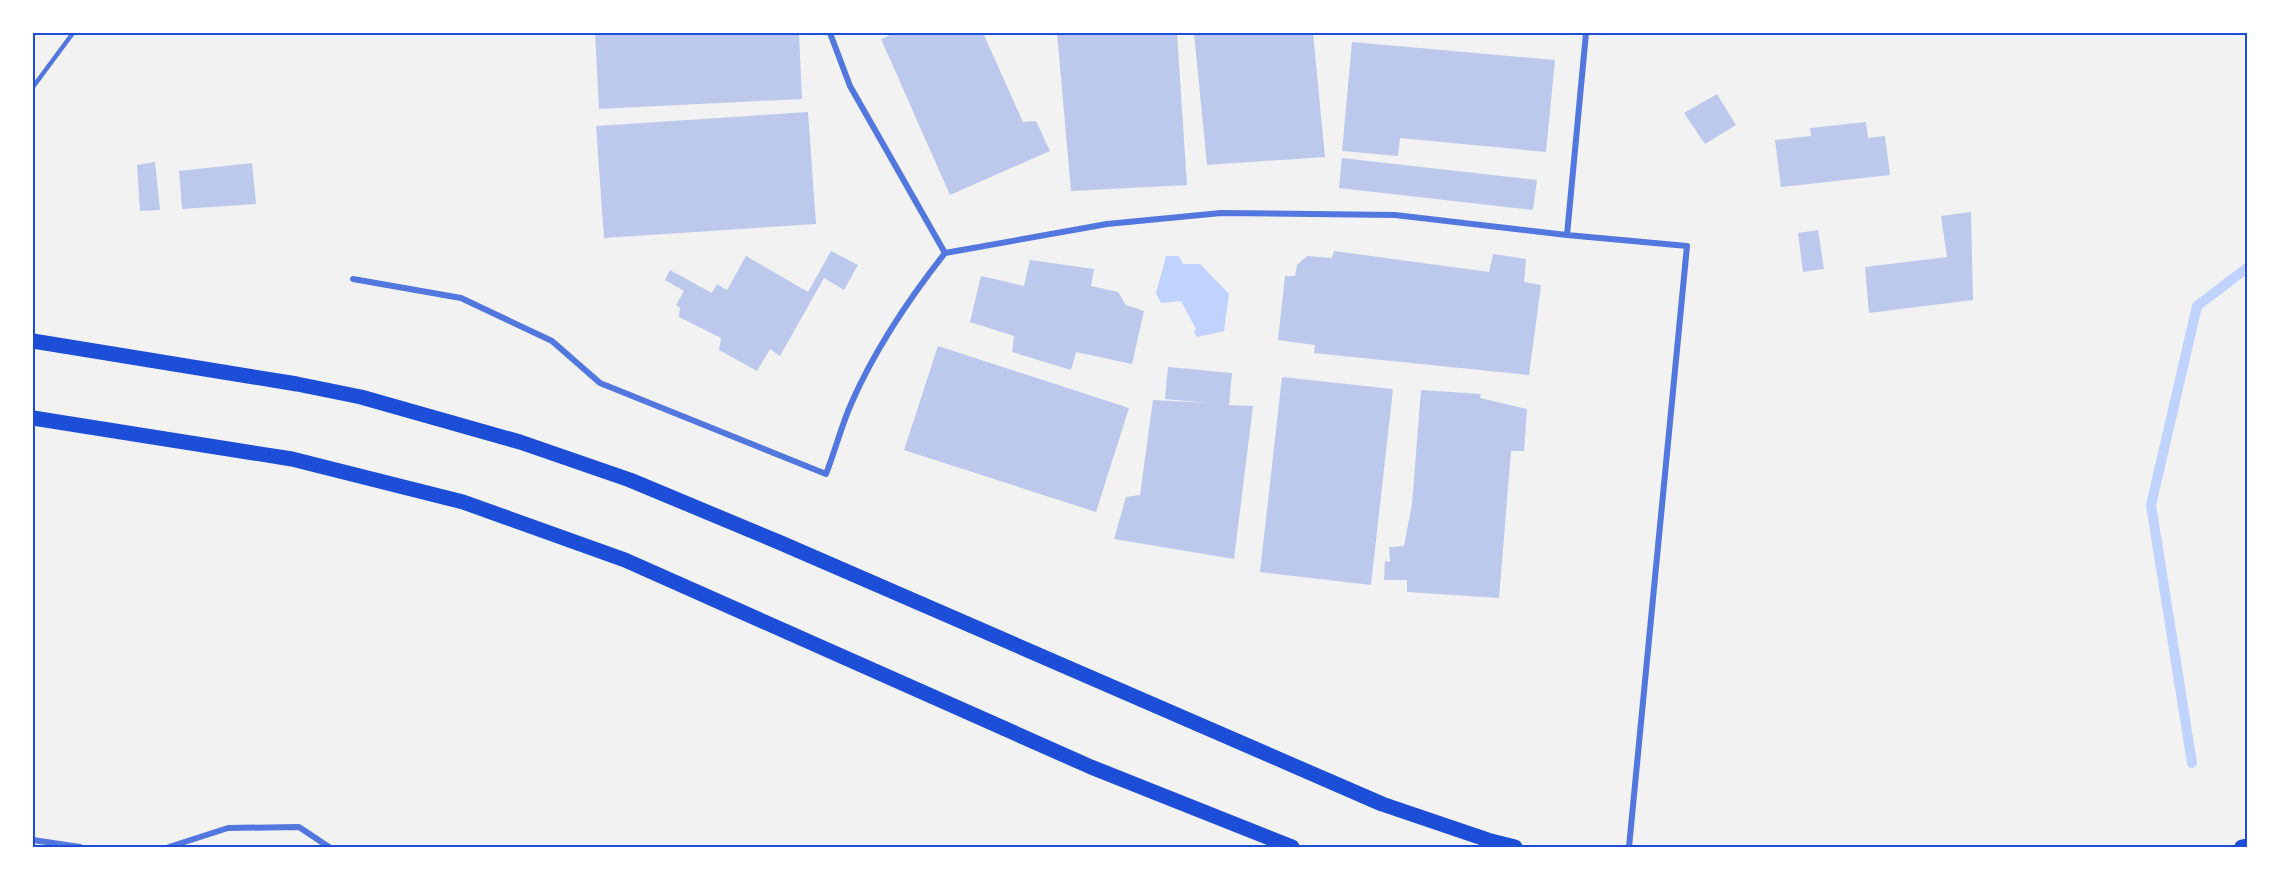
<svg xmlns="http://www.w3.org/2000/svg" width="2280" height="880" font-family="Montserrat,sans-serif">
	<rect width="100%" height="100%" fill="#f2f2f2"/>
	<path fill="#bfd3fe" d="M1166,256H1179L1183,264H1200L1229,294L1224,331L1197,337L1194,331L1196,329L1181,301L1161,303L1156,293Z"/>
	<g fill="none" stroke-linecap="round" stroke-linejoin="round">
		<path stroke="#bfd3fe" stroke-width="10" d="M2192,763L2151,505L2197,306L2247,268"/>
	</g>
	<path fill="#bdc9ec" d="M595,33H799L802,99L599,109Z
		M894,33H983L1023,122L1036,121L1050,151L950,195L881,39Z
		M1057,33H1177L1187,185L1071,191Z
		M1194,33H1313L1325,157L1207,165Z
		M1352,42L1555,60L1546,152L1400,138L1398,156L1342,151Z
		M1717,94L1736,125L1705,144L1684,113Z
		M808,112L816,224L604,238L596,126Z
		M1866,122L1868,138L1885,136L1890,175L1781,187L1775,140L1811,136L1810,128Z
		M1342,158L1537,180L1533,210L1339,188Z
		M155,162L160,210L140,211L137,165Z
		M252,163L256,204L182,209L179,171Z
		M1971,212L1973,300L1869,313L1865,267L1947,257L1941,216Z
		M1818,230L1824,269L1803,272L1798,233Z
		M831,251L858,265L844,290L824,278L780,356L770,349L757,371L719,350L721,338L679,317L680,308L676,305L684,291L665,280L670,270L712,293L717,284L727,290L746,256L808,292Z
		M1334,251L1489,272L1493,254L1526,259L1524,282L1541,285L1529,375L1314,353L1315,345L1278,340L1285,276H1295L1297,265L1307,256L1332,258Z
		M1030,260L1094,269L1091,286L1118,292L1126,305L1144,311L1132,364L1076,352L1071,370L1012,352L1014,336L970,322L981,276L1024,286Z
		M938,346L1129,408L1096,512L904,450Z
		M1168,367L1232,373L1229,405L1253,406L1234,559L1114,539L1126,497L1140,495L1153,400L1209,403L1165,399Z
		M1282,377L1393,389L1371,585L1260,572Z
		M1421,390L1481,394L1480,398L1527,409L1524,451H1511L1499,598L1407,592V580H1384L1385,561L1390,562L1389,547L1404,546L1412,504Z"/>
	<g fill="none" stroke-linecap="round" stroke-linejoin="round">
		<path stroke="#5277de" stroke-width="4.5" d="M33,87L73,33"/>
		<path stroke="#5277de" stroke-width="6" d="M830,33L850,86L945,253
			M1567,235L1586,33
			M353,279L461,298L552,341L600,383L826,474C835,451 841,427 851,404C875,349 908,300 945,253L1107,224L1221,213L1395,215L1567,235L1687,246L1629,847
			M33,840L80,847
			M169,847L228,828L299,827L329,847"/>
		<path stroke="#1d4ed8" stroke-width="15" d="M33,341L297,384L361,397L520,442L630,480L781,543L1382,804L1491,841L1515,847
			M33,418L292,459L463,502L625,560L1091,767L1292,847
			M2242,847L2247,846"/>
	</g>
	<rect width="2280" height="880" fill="none" stroke="#ffffff" stroke-width="69"/>
	<rect x="34" y="34" width="2212" height="812" fill="none" stroke="#1d4ed8" stroke-width="2"/>
</svg>
